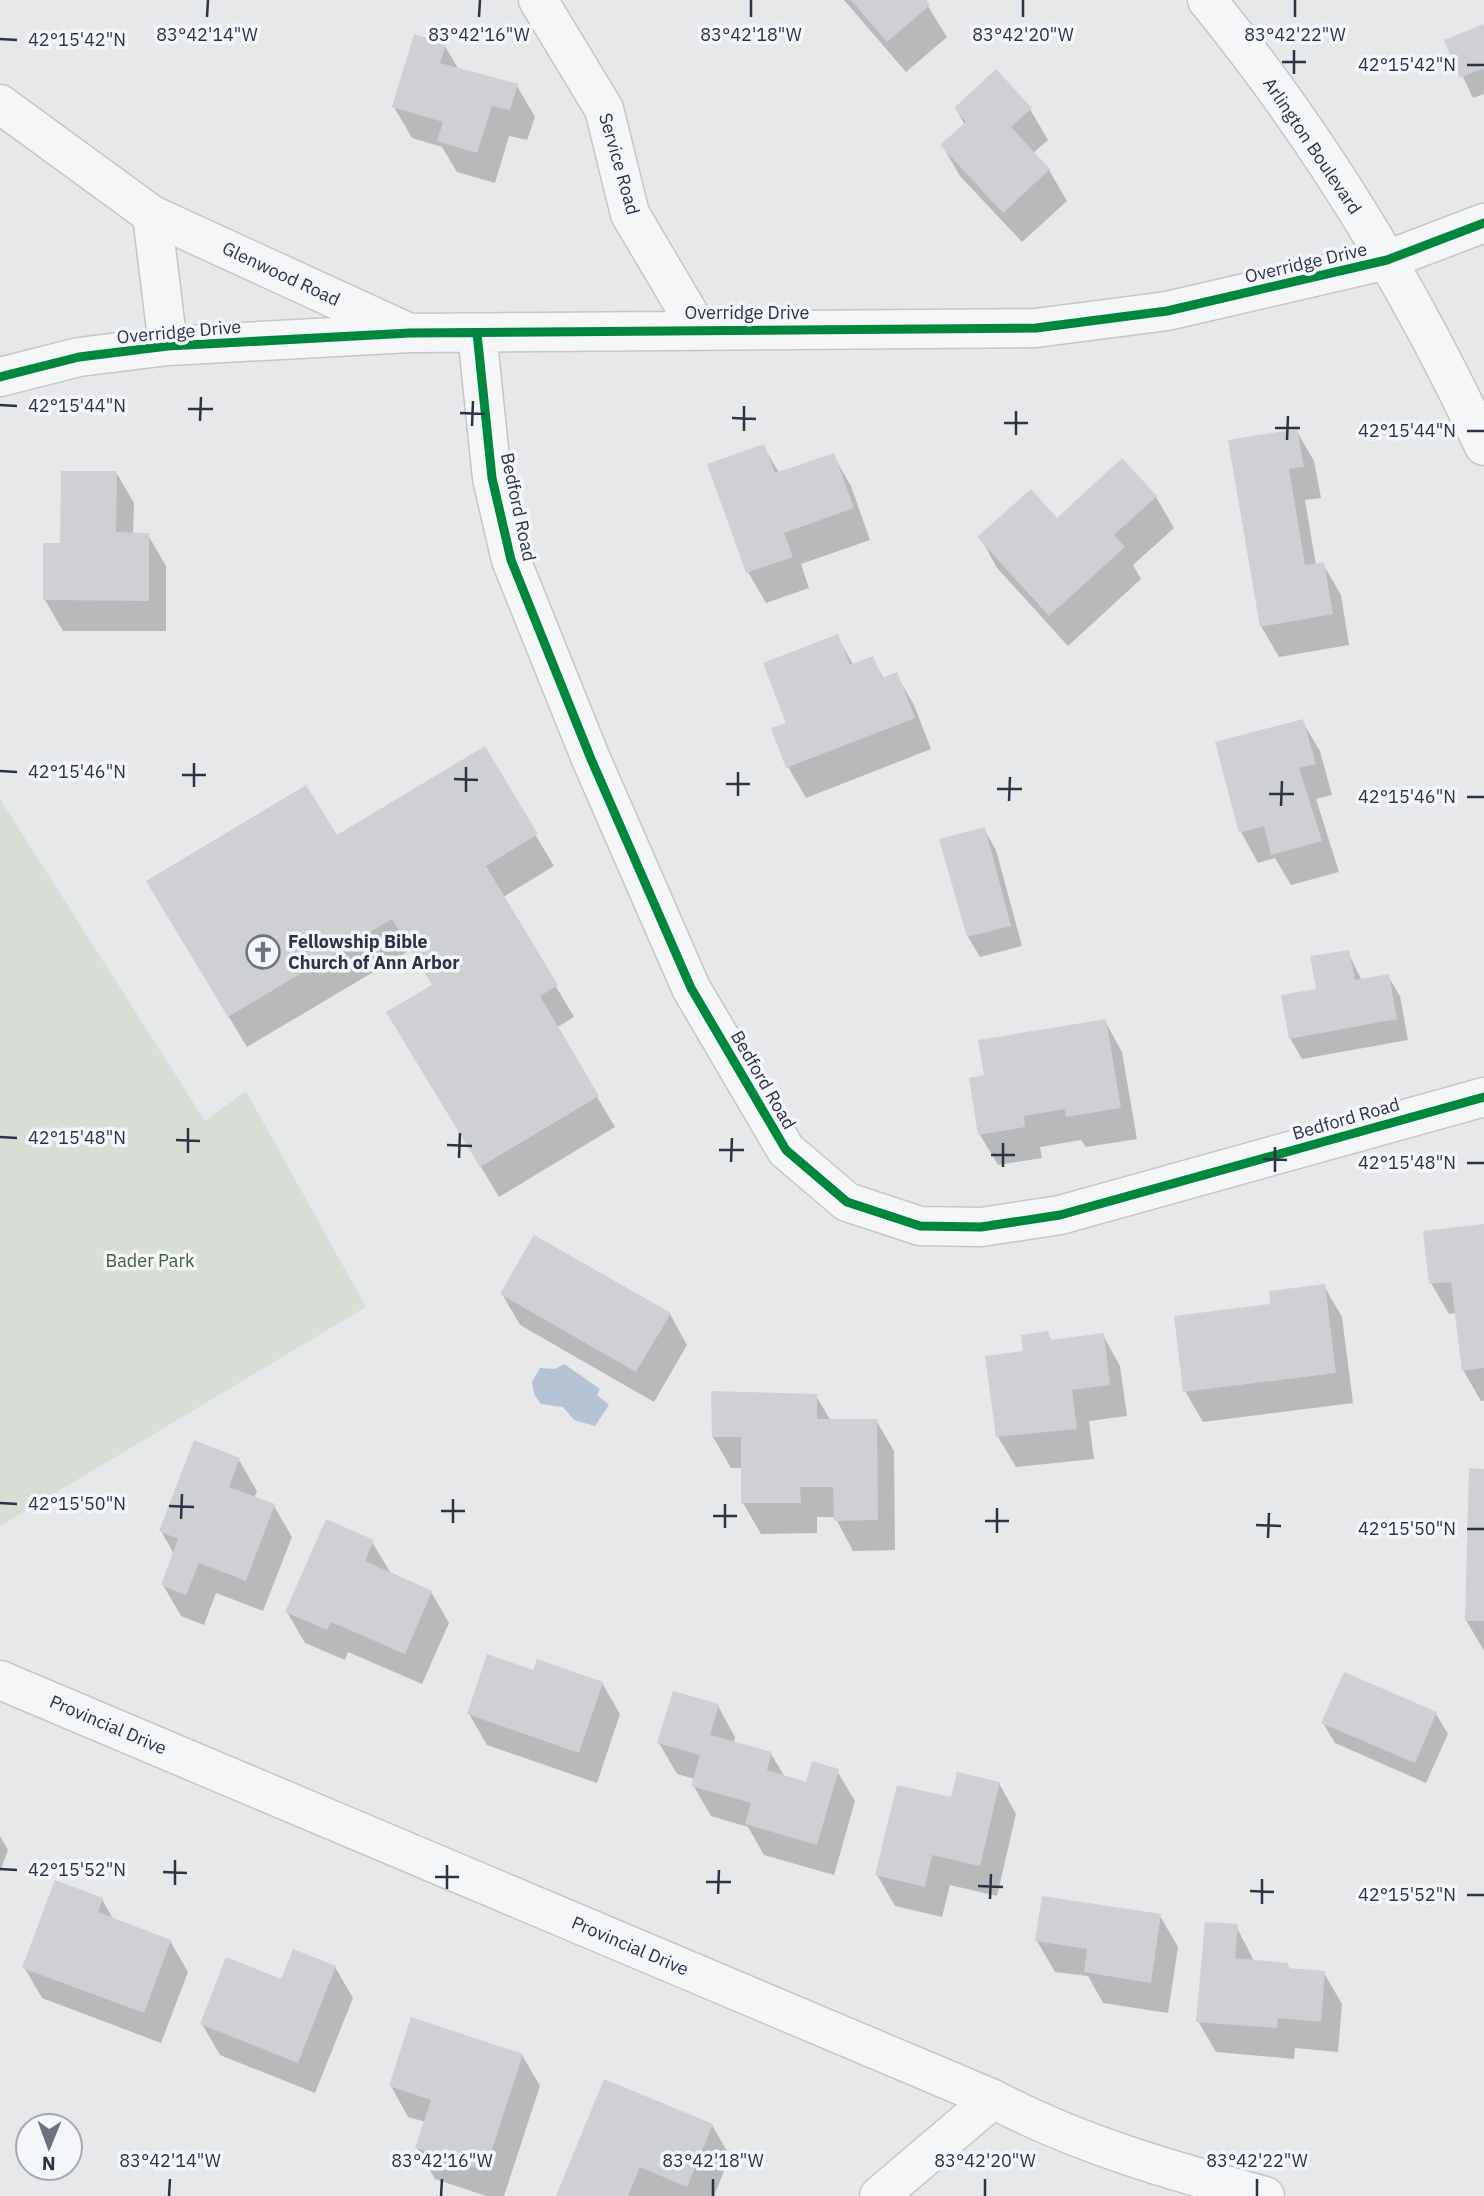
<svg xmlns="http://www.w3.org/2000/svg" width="1484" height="2196" font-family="'IBM Plex Sans',sans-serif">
	<rect width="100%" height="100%" fill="#e6e8ea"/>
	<path fill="#d6ded6" d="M0,799L205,1121L246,1091L366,1307L0,1526Z"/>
	<path fill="#b4c4d5" d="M564,1364L600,1389L597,1395L609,1405L595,1426L574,1420L563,1407L541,1404L534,1394L532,1382L540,1368L555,1369Z"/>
	<path fill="#0003" d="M844,0H924L947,37L906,72Z
		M1484,25V94L1473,98L1446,41Z
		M445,46L459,70L517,86L535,117L527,140L509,136L495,183L457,172L442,147L412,138L394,107Z
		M956,109H1030L1048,140L1033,153L1049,170L1067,201L1022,242L960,176L942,145L965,125Z
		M1296,430L1314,461L1321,498L1305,500L1316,565L1323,564L1341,595L1349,645L1279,657L1261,626L1230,441Z
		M763,446L780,474L833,455L851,486L870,540L801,564L809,588L766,603L748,572L709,465Z
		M116,472L134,503L133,534L148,535L166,566V631H63L45,600L62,545Z
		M1156,497L1174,528L1133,565L1141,579L1068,646L997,568L980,537Z
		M837,636L854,666L872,658L884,679L896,674L914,705L931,749L806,798L788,767L773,729L789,724Z
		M1302,721L1320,751L1332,795L1316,799L1339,872L1291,885L1275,858L1258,863L1241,832Z
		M484,749L554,866L503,897L574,1017L556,1028L615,1127L499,1197L406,1043L434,986L412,949L247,1047L166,912L336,838Z
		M984,829L996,850L1022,946L980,957L968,937Z
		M1348,952L1362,981L1388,976L1400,996L1408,1040L1302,1059L1290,1038L1319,991Z
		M1105,1021L1122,1052L1137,1139L1086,1147L1081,1140L1040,1147L1042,1158L998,1165L980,1135L986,1077Z
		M1484,1226V1401H1481L1463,1370L1457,1313L1449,1314L1431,1283Z
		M1324,1286L1342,1317L1353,1403L1203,1422L1185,1391Z
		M502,1294L670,1314L687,1345L654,1402L520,1325Z
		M1047,1333L1052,1341L1103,1335L1120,1366L1127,1416L1089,1421L1094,1459L1016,1467L998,1437L1025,1352Z
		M713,1392L816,1396L831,1421L876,1420L894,1451L895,1550L853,1551L835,1517H817V1533L761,1534L743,1503V1468H731L713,1437Z
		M239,1460L257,1491L254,1498L274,1506L292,1537L263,1611L216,1593L204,1625L181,1616L163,1585L174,1554L161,1531Z
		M1484,1471V1651L1466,1620Z
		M372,1542L390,1572L431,1592L449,1623L422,1684L348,1652L345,1660L305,1643L287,1612Z
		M535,1672L602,1683L620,1714L597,1783L487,1745L469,1714Z
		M718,1706L735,1737L734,1743L771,1754L785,1777L807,1784L837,1771L855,1801L834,1875L764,1855L748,1827L711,1816L693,1785L695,1779L677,1774L659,1743Z
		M1436,1714L1448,1734L1426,1783L1335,1743L1323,1723Z
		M999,1783L1016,1814L997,1896L950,1885L942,1917L895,1906L877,1875L952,1799Z
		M0,1836L8,1850L0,1872Z
		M102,1899L113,1919L170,1941L188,1972L161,2043L42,1998L24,1967Z
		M1160,1916L1178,1947L1168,2013L1103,2003L1088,1976L1055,1972L1037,1941Z
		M1236,1926L1254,1961L1287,1964L1290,1970L1324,1973L1342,2004L1338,2052L1295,2048L1294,2059L1216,2052L1198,2021Z
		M335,1967L353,1998L315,2093L220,2055L202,2024L282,1981Z
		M522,2055L540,2086L504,2196H486L435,2179L417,2148L426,2122L408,2117L391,2086Z
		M712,2125L730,2156L714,2196H558Z"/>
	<path fill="#ced0d3" d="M851,0H926L930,5L887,42Z
		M1484,24V68L1460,78L1444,40Z
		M414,34L446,44L440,63L518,84L510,110L492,106L477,153L437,141L443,122L392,107Z
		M996,69L1032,108L1011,127L1050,169L1003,213L940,145L966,122L954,108Z
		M1297,429L1304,467L1289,469L1305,565L1324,562L1333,614L1260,627L1228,440Z
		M764,444L775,473L834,453L854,508L784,533L793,557L746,573L707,464Z
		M1122,458L1157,496L1114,535L1125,547L1049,616L977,537L1031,489L1057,518Z
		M61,471H117L116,532L149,533V601L43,600V543H60Z
		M838,634L850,665L873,656L882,678L897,672L915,718L786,768L771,728L786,723L763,663Z
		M1303,719L1316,764L1299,768L1322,841L1271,855L1264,826L1239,833L1215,742Z
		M485,746L538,834L486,866L558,985L540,996L599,1096L480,1167L386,1012L432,985L392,919L228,1017L146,881L306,785L337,835Z
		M985,827L1011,926L967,937L939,839Z
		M1349,950L1355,980L1389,974L1397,1019L1289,1039L1281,995L1316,989L1310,956Z
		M1106,1019L1121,1108L1066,1117L1065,1109L1024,1116L1025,1127L978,1135L969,1078L984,1075L978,1040Z
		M1484,1224V1368L1462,1371L1451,1282L1429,1284L1423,1231Z
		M534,1235L671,1313L636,1372L500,1294Z
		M1325,1284L1336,1373L1183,1392L1174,1316L1270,1304L1269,1291Z
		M1048,1331L1050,1340L1104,1333L1110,1385L1072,1390L1077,1429L996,1437L985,1356L1023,1351L1021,1335Z
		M711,1391L817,1394V1419H877L878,1520L834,1521L833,1487H800L801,1503H741V1437H712Z
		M194,1440L240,1458L229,1487L275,1504L246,1581L199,1563L186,1595L161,1585L178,1539L159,1531Z
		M1469,1468L1484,1469V1621H1465Z
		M326,1519L374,1540L365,1561L432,1591L405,1654L331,1622L327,1630L285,1612Z
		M487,1654L533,1670L537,1659L603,1682L579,1753L467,1714Z
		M1344,1672L1437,1712L1415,1763L1321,1723Z
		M673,1691L719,1704L710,1735L772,1752L767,1770L806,1782L812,1761L839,1769L817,1845L745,1824L751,1803L691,1786L700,1755L657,1743Z
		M957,1772L1000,1782L980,1866L932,1855L925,1887L875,1875L897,1785L951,1797Z
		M55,1880L103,1898L98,1912L171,1940L144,2013L22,1968Z
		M1042,1896L1161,1914L1151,1983L1084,1972L1087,1949L1035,1941Z
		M1205,1922L1238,1924L1235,1958L1288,1963V1968L1325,1971L1321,2022L1278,2018L1277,2028L1196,2022Z
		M293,1949L336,1966L298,2063L200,2024L226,1957L281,1979Z
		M411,2017L523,2054L485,2171L415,2148L431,2100L389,2086Z
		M604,2079L713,2124L687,2187L640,2167L628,2196H556Z"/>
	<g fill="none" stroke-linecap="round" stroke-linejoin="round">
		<defs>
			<path id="minor" d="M538,0L604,109L630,214L698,329
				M0,104L152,215L405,331
				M152,215L168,346
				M477,333L492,478L511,560L591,759L691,988L786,1150L847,1202L920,1226L981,1227L1060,1215L1484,1097
				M0,377L79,357L168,346L410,333L1036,328L1167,311L1387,260L1484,223
				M0,1680L993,2099C1078,2144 1172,2171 1265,2196
				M879,2196L993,2099"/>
			<path id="tertiary" d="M1207,0C1318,136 1410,287 1484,446"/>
		</defs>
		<use href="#minor" stroke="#c4c6c8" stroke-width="41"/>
		<use href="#tertiary" stroke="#c4c6c8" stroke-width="41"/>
		<use href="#minor" stroke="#f5f6f7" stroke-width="38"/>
		<use href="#tertiary" stroke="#f5f6f7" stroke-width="38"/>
		<defs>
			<path id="cycleway" d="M477,333L492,478L511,560L591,759L691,988L786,1150L847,1202L920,1226L981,1227L1060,1215L1484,1097
				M0,377L79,357L168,346L410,333L1036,328L1167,311L1387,260L1484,223"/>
		</defs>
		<use href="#cycleway" stroke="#f4f6f9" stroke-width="13"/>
		<use href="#cycleway" stroke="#00873e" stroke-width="9"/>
	</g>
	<path fill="none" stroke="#2b3445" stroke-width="2.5" d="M207,17L208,0M479,17L480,0M751,17V0M1023,17V0M1295,17V0M0,39L17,40M1282,62H1306M1467,65H1484M1294,74V50M0,405L17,406M188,409H213M460,413L485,414M732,418L756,419M200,421L201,397M1004,423H1028M472,426L473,401M1275,428H1300M744,431V406M1467,431H1484M1016,435V411M1287,440L1288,416M0,771L17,772M182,775H206M454,779L478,780M726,784H750M194,787V763M997,789H1022M466,792V767M1269,794H1294M738,796V772M1467,797H1484M1009,801L1010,777M1281,806L1282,781M0,1137L17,1138M176,1140L200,1141M447,1145L472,1146M719,1150H744M188,1153V1128M991,1155H1015M459,1158L460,1133M1263,1159L1287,1160M731,1162L732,1138M1467,1163H1484M1003,1167V1143M1275,1172V1147M0,1503L17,1504M169,1506L194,1507M441,1511H465M713,1516H737M181,1519L182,1494M985,1521H1009M453,1523V1499M1256,1525L1281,1526M725,1528V1504M1467,1529H1484M997,1533V1508M1268,1538L1269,1513M0,1869L17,1870M163,1872L187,1873M435,1877H459M706,1882H731M175,1885V1860M978,1886L1003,1887M447,1889V1865M1250,1891L1274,1892M718,1894L719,1870M1467,1895H1484M990,1899L991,1874M1262,1904V1879M169,2196L170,2179M441,2196L442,2179M713,2196V2179M985,2196V2179M1257,2196V2179"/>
	<defs>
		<symbol id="church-ring" viewBox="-11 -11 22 22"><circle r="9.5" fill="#f4f6f9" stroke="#6c737f" stroke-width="1.5"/><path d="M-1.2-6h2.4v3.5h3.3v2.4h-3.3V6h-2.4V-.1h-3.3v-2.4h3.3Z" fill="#6c737f"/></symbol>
	</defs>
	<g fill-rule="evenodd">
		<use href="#church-ring" x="244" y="933" width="38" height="38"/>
	</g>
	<g text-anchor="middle" stroke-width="7" stroke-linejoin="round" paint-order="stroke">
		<g font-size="18" fill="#2b3445" stroke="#f4f6f9">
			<text transform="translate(1312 146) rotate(56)" y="6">Arlington Boulevard</text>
			<text transform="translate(619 164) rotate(74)" y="6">Service Road</text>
			<text transform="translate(1306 263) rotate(-13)" y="6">Overridge Drive</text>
			<text transform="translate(281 274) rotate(25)" y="6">Glenwood Road</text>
			<text x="747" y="319">Overridge Drive</text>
			<text transform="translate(179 332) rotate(-5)" y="6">Overridge Drive</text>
			<text transform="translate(518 507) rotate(78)" y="6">Bedford Road</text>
			<text transform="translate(763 1080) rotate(60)" y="6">Bedford Road</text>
			<text transform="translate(1346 1119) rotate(-16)" y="6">Bedford Road</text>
			<text transform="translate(108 1725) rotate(23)" y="6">Provincial Drive</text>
			<text transform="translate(630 1946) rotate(23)" y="6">Provincial Drive</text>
		</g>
		<g font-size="18" font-weight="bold" fill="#2b3445" stroke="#f4f6f9" text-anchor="start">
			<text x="288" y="948">Fellowship Bible<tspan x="288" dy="21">Church of Ann Arbor</tspan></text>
		</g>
		<g font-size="18" fill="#3f6138" stroke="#f4f6f9">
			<text x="150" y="1267">Bader Park</text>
		</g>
	</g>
	<g font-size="18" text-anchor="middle" fill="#2b3445" stroke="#f4f6f9" stroke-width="7" stroke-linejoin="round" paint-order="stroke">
		<text x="207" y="41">83°42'14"W</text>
		<text x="479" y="41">83°42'16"W</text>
		<text x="751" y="41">83°42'18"W</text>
		<text x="1023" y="41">83°42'20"W</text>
		<text x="1295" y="41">83°42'22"W</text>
		<text x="77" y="46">42°15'42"N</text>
		<text x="1407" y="71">42°15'42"N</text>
		<text x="77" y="412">42°15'44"N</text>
		<text x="1407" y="437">42°15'44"N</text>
		<text x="77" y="778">42°15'46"N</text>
		<text x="1407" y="803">42°15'46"N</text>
		<text x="77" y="1144">42°15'48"N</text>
		<text x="1407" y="1169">42°15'48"N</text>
		<text x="77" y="1510">42°15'50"N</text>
		<text x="1407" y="1535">42°15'50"N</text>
		<text x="77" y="1876">42°15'52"N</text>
		<text x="1407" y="1901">42°15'52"N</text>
		<text x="170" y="2167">83°42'14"W</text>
		<text x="442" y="2167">83°42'16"W</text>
		<text x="713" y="2167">83°42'18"W</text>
		<text x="985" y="2167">83°42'20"W</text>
		<text x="1257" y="2167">83°42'22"W</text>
	</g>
	<g transform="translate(49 2147) rotate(181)"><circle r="33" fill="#f4f6f9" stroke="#a4a8b1" stroke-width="2"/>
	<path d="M0-5L12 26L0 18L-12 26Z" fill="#6c737f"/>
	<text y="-10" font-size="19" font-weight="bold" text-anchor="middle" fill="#2b3445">N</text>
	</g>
</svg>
